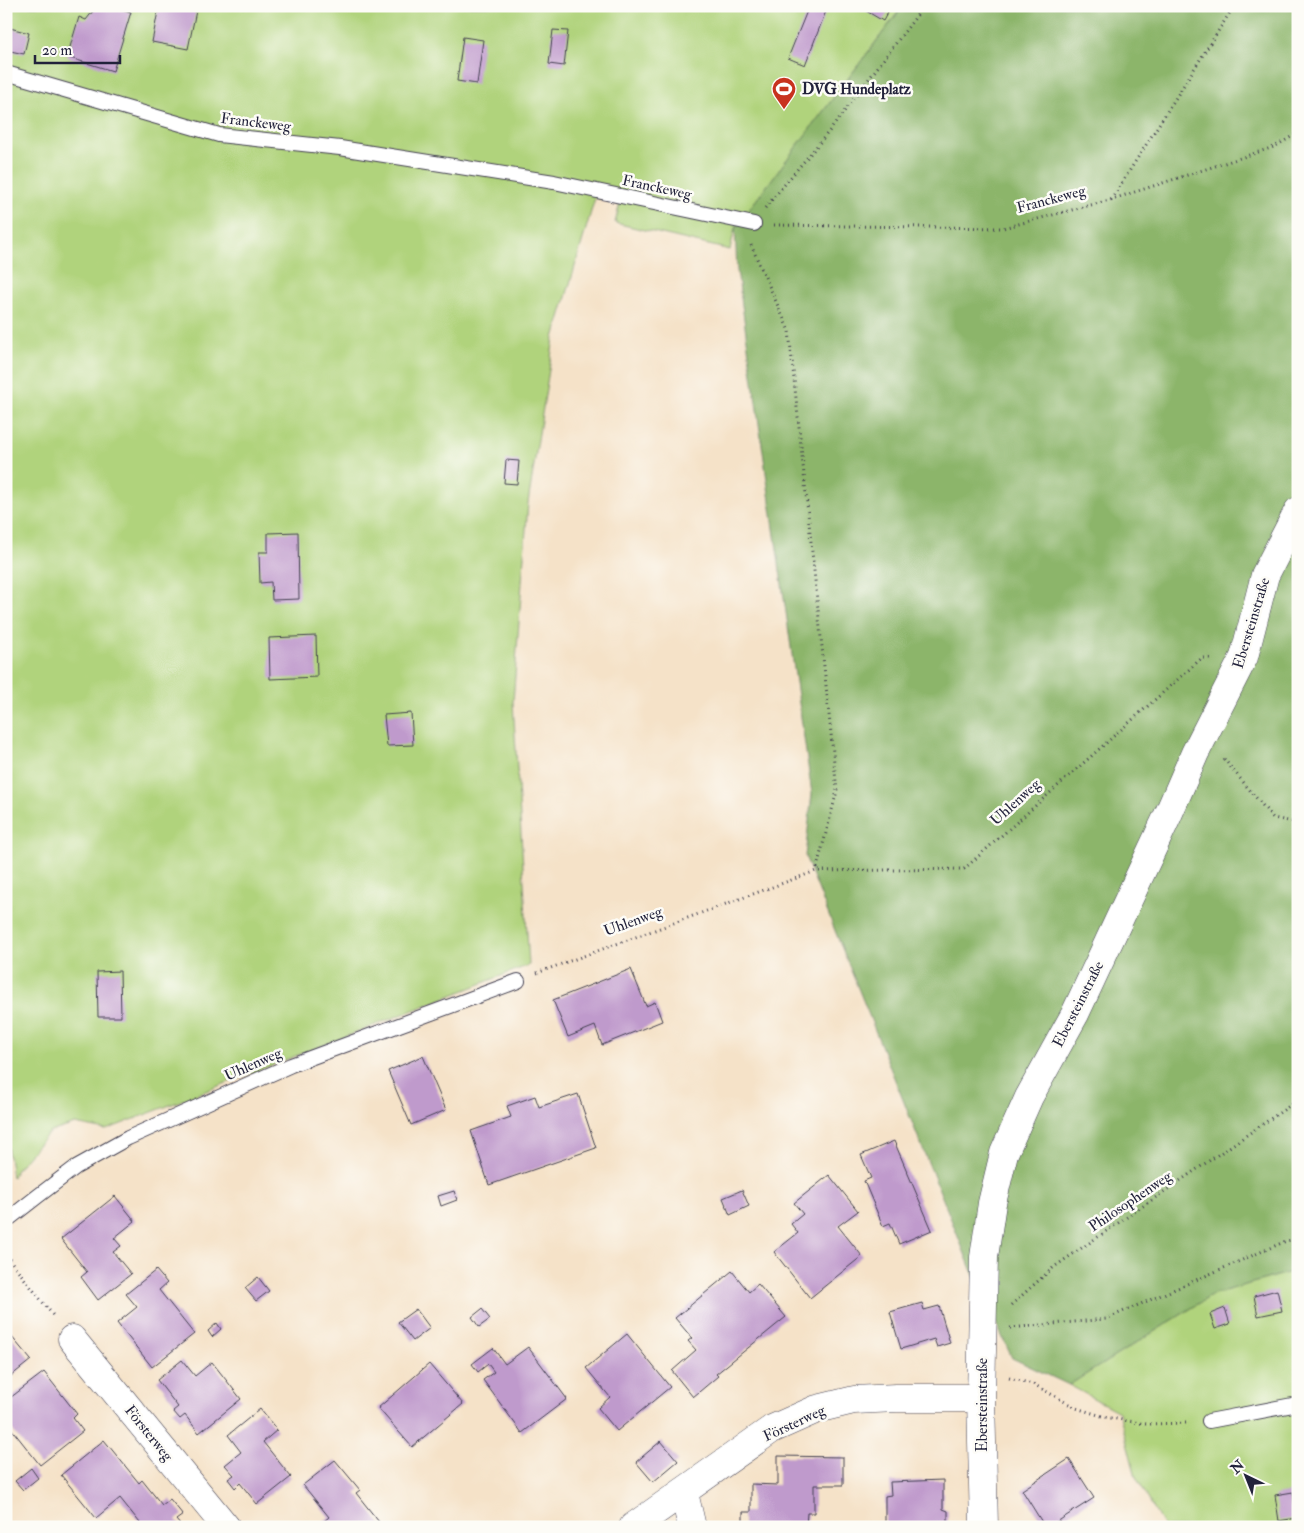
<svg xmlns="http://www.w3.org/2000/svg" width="1304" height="1533" font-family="'IM FELL Double Pica',serif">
	<rect width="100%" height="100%" fill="#fdfcf7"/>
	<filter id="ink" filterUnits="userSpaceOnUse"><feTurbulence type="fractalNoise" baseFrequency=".02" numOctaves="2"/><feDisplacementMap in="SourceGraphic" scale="10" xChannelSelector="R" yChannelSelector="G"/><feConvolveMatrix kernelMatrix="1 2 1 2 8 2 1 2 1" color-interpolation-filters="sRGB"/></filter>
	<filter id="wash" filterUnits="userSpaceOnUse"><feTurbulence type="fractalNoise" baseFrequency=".0096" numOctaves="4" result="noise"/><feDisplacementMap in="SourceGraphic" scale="20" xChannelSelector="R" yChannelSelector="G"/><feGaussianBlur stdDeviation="1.12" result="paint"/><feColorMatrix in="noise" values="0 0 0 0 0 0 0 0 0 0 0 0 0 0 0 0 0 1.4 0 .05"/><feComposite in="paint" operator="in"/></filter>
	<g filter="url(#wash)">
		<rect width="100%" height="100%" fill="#f5e2c8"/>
		<path fill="#b0d37b" stroke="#697a5b" d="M6,6H903L735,228L730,250L615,223L620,203L595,198L554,338L528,503L513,702L529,965L106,1130L75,1124L50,1132L20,1165L12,1177L6,1137Z
			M1298,1270V1527H1164L1136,1477L1119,1412L1069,1385L1214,1294Z"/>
		<path fill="#8cb56b" stroke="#576c53" d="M903,6H1298V1270L1214,1294L1069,1385L1012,1358L971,1269L805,856L812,794L737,270L735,228Z"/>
		<g id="blocks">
			<path fill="#bf9acc" d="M97,6H112L131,12L113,71L67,57L79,17L86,20Z
				M159,6H197L188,49L152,42Z
				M809,6H828L805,65L788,58Z
				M858,6H891L883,21Z
				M6,27L29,33L24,54L6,50Z
				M553,30L568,31L564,66L549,64Z
				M463,37L483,40L477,84L457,81Z
				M506,460L519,461L517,484L504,483Z
				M298,532L299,599L272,600L271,582L260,583L259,552H268V533Z
				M316,636L317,677L270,679L269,638Z
				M411,713L413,745L387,746L384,715Z
				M631,969L646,1006L655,1002L662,1021L602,1045L595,1026L568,1037L553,1000Z
				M120,971L121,1017H98L97,972Z
				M423,1056L446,1110L411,1125L388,1071Z
				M578,1094L596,1148L489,1185L471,1131L511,1117L507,1106L535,1096L539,1107Z
				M894,1141L932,1230L899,1244L890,1223L883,1226L864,1181L871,1178L861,1155Z
				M829,1175L858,1211L838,1226L862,1256L810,1298L774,1252L798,1233L791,1224L803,1214L794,1203Z
				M742,1190L749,1206L730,1215L723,1198Z
				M454,1191L457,1200L441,1206L438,1196Z
				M115,1196L135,1221L114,1238L121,1246L113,1252L131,1274L98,1300L81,1277L87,1272L61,1239Z
				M156,1270L167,1283L159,1290L194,1334L152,1367L117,1323L137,1307L126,1294Z
				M732,1271L749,1292L758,1284L786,1317L716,1374L718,1376L693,1397L672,1371L696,1350L688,1341L692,1338L675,1318Z
				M258,1277L269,1291L256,1301L245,1288Z
				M1277,1290L1282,1311L1258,1316L1254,1296Z
				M922,1303L924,1310L939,1306L950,1343L937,1347L934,1339L901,1349L890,1312Z
				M1225,1308L1230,1324L1215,1329L1210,1314Z
				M416,1309L430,1328L413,1341L398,1322Z
				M482,1309L490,1319L479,1327L472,1317Z
				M217,1323L221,1329L212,1337L208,1331Z
				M6,1330L31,1360L11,1376L6,1370Z
				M627,1334L670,1387L617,1431L598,1408L610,1397L586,1368Z
				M528,1347L567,1399L522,1433L483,1380L494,1372L488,1364L478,1372L472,1364L493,1348L505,1364Z
				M182,1360L195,1376L212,1362L241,1399L199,1433L185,1415L180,1419L173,1411L178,1407L157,1380Z
				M429,1364L463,1404L412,1447L378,1408Z
				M44,1372L77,1414L73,1418L83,1431L40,1465L6,1422V1401Z
				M260,1409L277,1430L263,1442L291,1477L257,1504L240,1483L235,1488L228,1479L234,1475L225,1465L241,1452L228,1435Z
				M104,1440L139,1483L142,1480L162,1505L170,1499L183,1515L176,1520L182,1527H136L140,1523L120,1498L96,1518L61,1475Z
				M661,1441L678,1461L653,1482L636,1462Z
				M778,1456L843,1457V1485H814V1513H807L806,1527H743V1512H751V1484L778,1485Z
				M1069,1459L1094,1498L1049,1527H1045L1022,1490Z
				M335,1460L360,1490L356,1493L383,1527H317L329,1517L303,1485Z
				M31,1468L38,1478L23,1490L15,1481Z
				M943,1480V1509L948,1511V1527L885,1526V1496L891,1495L890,1482Z
				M1293,1492L1296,1518L1279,1521L1275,1495Z"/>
		</g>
	</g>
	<g filter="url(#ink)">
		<use href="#blocks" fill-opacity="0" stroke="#423f50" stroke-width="1"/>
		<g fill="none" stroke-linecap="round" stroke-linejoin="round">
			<defs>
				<path id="service" d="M6,73L219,135L340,148L554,182L754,224
					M6,1221L38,1196L76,1167L128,1138L291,1065L518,981
					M1209,1421L1298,1404"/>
				<path id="minor" d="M72,1339L226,1527
					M684,1493L692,1527
					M633,1527L772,1429L817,1409L854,1400L896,1398H981
					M984,1527L981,1398L984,1257L992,1203L1004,1153L1029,1097L1075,1014L1168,815L1195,753L1244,657L1265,575L1298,511"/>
			</defs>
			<use href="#service" stroke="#423f50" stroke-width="16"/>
			<use href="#minor" stroke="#423f50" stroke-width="29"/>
			<path stroke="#423f50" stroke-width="3" stroke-dasharray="1 4" stroke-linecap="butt" d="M1111,200L1234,6
				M765,208L831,129L924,6
				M774,225L1003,228L1110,200L1274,147L1298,133
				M751,245L789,331L837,791L816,871
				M1224,759L1273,818L1298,823
				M537,973L816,871L964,869L1202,658H1212
				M6,1255L55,1318
				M1011,1305L1054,1267L1298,1100
				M1010,1328L1106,1319L1286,1241L1298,1239
				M1009,1378L1033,1384L1076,1408L1105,1417L1146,1424L1189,1423"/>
			<use href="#service" stroke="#fff" stroke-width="14"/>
			<use href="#minor" stroke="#fff" stroke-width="28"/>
		</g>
	</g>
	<defs>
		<symbol id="stadium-pin" viewBox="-11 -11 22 30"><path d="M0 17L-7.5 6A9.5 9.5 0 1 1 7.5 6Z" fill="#c8321e" stroke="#fdfcf7"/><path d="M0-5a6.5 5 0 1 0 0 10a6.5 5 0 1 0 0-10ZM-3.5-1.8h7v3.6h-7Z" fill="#fff"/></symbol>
	</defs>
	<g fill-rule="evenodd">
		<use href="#stadium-pin" x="770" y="75" width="28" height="38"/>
	</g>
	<g text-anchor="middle" stroke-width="5" stroke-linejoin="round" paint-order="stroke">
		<g font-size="15" font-weight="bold" fill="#22223b" stroke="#fdfcf7" text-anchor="start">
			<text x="802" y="94">DVG Hundeplatz</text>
		</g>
		<g font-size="15" fill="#22223b" stroke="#fdfcf7">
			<text transform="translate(256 122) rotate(7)" y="5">Franckeweg</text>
			<text transform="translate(657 187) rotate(12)" y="5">Franckeweg</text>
			<text transform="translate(1051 199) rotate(-15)" y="5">Franckeweg</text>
			<text transform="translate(1251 623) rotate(-73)" y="5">Ebersteinstraße</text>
			<text transform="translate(1015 802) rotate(-42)" y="5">Uhlenweg</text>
			<text transform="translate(633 921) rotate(-20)" y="5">Uhlenweg</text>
			<text transform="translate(1078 1004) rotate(-63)" y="5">Ebersteinstraße</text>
			<text transform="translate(253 1064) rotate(-24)" y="5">Uhlenweg</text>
			<text transform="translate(1130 1201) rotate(-34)" y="5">Philosophenweg</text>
			<text transform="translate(982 1405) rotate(-90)" y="5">Ebersteinstraße</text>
			<text transform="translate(794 1423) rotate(-25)" y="5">Försterweg</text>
			<text transform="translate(149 1433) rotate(51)" y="5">Försterweg</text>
		</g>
	</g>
	<rect width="1304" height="1533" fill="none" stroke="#fdfcf7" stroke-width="25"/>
	<g transform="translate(1246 1476) rotate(317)" stroke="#fdfcf7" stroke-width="4" paint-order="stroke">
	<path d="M0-4L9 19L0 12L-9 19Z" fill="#22223b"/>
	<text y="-8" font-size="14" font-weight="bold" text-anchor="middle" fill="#22223b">N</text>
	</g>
	<path d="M35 55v8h85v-8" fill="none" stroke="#22223b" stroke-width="2.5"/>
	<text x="42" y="55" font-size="15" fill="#22223b" stroke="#fdfcf7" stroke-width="4" paint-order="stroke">20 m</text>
</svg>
